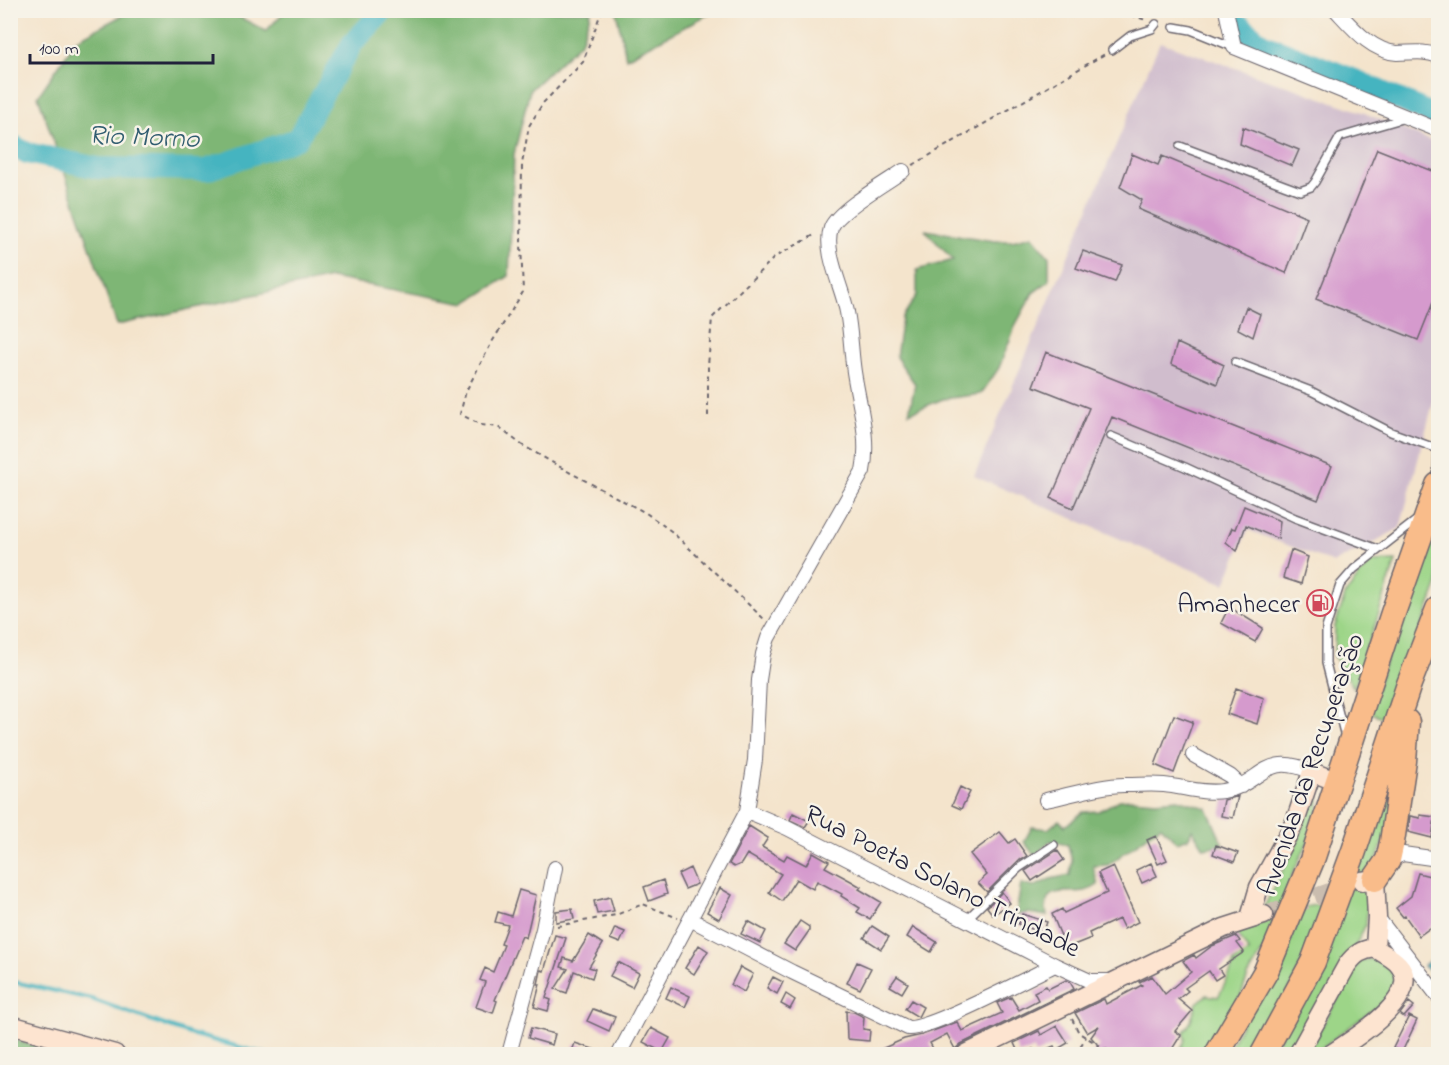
<svg xmlns="http://www.w3.org/2000/svg" width="1449" height="1065" font-family="'Indie Flower',sans-serif">
	<rect width="100%" height="100%" fill="#f7f3e8"/>
	<filter id="ink" filterUnits="userSpaceOnUse"><feTurbulence type="fractalNoise" baseFrequency=".0167" numOctaves="2"/><feDisplacementMap in="SourceGraphic" scale="12" xChannelSelector="R" yChannelSelector="G"/><feConvolveMatrix kernelMatrix="1 2 1 2 8 2 1 2 1" color-interpolation-filters="sRGB"/></filter>
	<filter id="wash" filterUnits="userSpaceOnUse"><feTurbulence type="fractalNoise" baseFrequency=".008" numOctaves="4" result="noise"/><feDisplacementMap in="SourceGraphic" scale="24" xChannelSelector="R" yChannelSelector="G"/><feGaussianBlur stdDeviation="1.35" result="paint"/><feColorMatrix in="noise" values="0 0 0 0 0 0 0 0 0 0 0 0 0 0 0 0 0 1.4 0 .05"/><feComposite in="paint" operator="in"/></filter>
	<g filter="url(#wash)">
		<rect width="100%" height="100%" fill="#f4e4cc"/>
		<path fill="#d0bdcd" d="M1160,42L1362,112L1438,144V384L1400,528L1334,563L1248,530L1225,584L974,476Z"/>
		<path fill="#9dd588" stroke="#607c62" stroke-width="1.5" d="M1438,501V583L1387,719L1369,712Z
			M1396,561L1354,688L1334,656L1335,626L1346,593L1370,562Z
			M1390,769L1394,812L1370,878L1366,924L1350,957L1295,1054H1273Z
			M1318,796C1324,816 1301,855 1292,875C1289,882 1291,896 1285,901C1280,906 1269,907 1263,909L1299,838L1309,801Z
			M1328,902L1293,983L1253,1054H1226L1302,908Z
			M1276,919L1265,947L1248,976L1234,1014L1213,1054H1178L1185,1040L1184,1032L1190,1023L1197,1003L1207,995L1218,997L1230,974L1234,962L1249,952L1234,929Z
			M1360,960C1366,960 1375,958 1380,960C1394,964 1399,979 1397,992L1313,1054H1306Z"/>
		<path fill="#7eb674" stroke="#506c58" stroke-width="1.5" d="M140,11H228L266,31L285,11H591L581,42L530,90L514,154L509,276L466,303L331,278L117,325L38,96L77,39L127,13Z
			M616,11V10L710,11L709,14L626,58Z
			M925,230L995,241H1012L1032,236L1049,257V281L1033,293L1016,324L999,368L981,394L943,399L909,413L915,384L896,357L902,318L917,295V270L953,260Z
			M1132,799L1156,801L1178,799L1207,808L1223,845L1204,848L1192,829L1189,838L1177,842L1161,826L1108,865L1093,866L1098,885C1094,888 1090,890 1085,891C1066,894 1041,884 1047,916L1028,913L1016,915L1021,884L1034,887L1050,879L1070,875L1072,861L1068,845L1050,841L1035,856L1024,842L1032,827L1048,829L1059,820L1065,826L1083,812L1099,811L1119,800Z
			M11,1039L65,1054H11Z"/>
		<path fill="#45b4c0" stroke="#346b7e" stroke-width="1.5" d="M1438,952V970L1434,975L1424,966Z"/>
		<g fill="none" stroke-linecap="round" stroke-linejoin="round">
			<path stroke="#45b4c0" stroke-width="4" d="M10,981L91,999L190,1034L266,1054"/>
			<path stroke="#45b4c0" stroke-width="22" d="M1242,26L1261,43L1360,82L1438,117
				M10,144L27,153L98,168L206,170L297,139L352,44L384,10"/>
		</g>
		<g id="blocks">
			<path fill="#d59acd" d="M1243,127L1299,150L1292,166L1240,144Z
				M1377,149L1438,173V290L1418,340L1316,299Z
				M1132,154L1158,165L1162,156L1307,217L1286,273L1138,209L1142,200L1120,187Z
				M1083,251L1122,265L1115,282L1076,268Z
				M1246,307L1260,314L1253,337L1238,329Z
				M1177,343L1224,365L1217,384L1171,364Z
				M1046,352L1332,466L1318,500L1112,417L1073,508L1051,498L1089,408L1033,386Z
				M1244,506L1280,521L1278,539L1246,525L1237,551L1226,542L1232,528L1235,529Z
				M1291,550L1308,557L1301,584L1283,578Z
				M1229,607L1263,628L1255,642L1221,623Z
				M1236,688L1264,698L1257,724L1227,714Z
				M1174,715L1193,722L1174,773L1155,765Z
				M960,787L970,792L961,809L952,805Z
				M1238,796L1233,818L1221,816L1224,800Z
				M793,813L809,821L805,827L790,820Z
				M1420,815L1435,817L1432,838L1408,832L1410,816L1420,818Z
				M749,826L768,838L762,847L784,860L787,855L806,865L813,852L829,861L825,867L851,881L861,887L859,889L881,902L870,919L857,912L860,908L841,896L842,894L817,881L813,889L796,879L782,901L769,892L781,874L747,854L741,864L734,867L729,864Z
				M1000,832L1009,843L1015,839L1027,856L1019,861V860L987,892L978,883L987,875L970,854Z
				M1156,836L1167,860L1158,864L1147,840Z
				M1216,845L1238,853L1234,862L1213,854Z
				M1057,850L1064,860L1032,881L1025,871Z
				M1151,863L1157,876L1142,883L1136,870Z
				M1113,866L1138,922L1124,929L1119,919L1089,933L1091,938L1066,948L1052,914L1062,909L1064,913L1107,893L1098,873Z
				M690,868L697,884L685,889L678,874Z
				M1418,873L1438,878V922L1419,936L1405,916L1403,917L1396,908L1411,896Z
				M663,880L667,894L649,901L644,887Z
				M720,888L732,895L719,919L707,912Z
				M519,890L536,895L526,938L522,936L495,1000L497,1001L493,1013L476,1007L485,982L480,980L485,968L493,972L504,945L501,944L508,925L495,922L498,912L511,916Z
				M1002,892L1010,903L993,915L987,907Z
				M610,897L614,911L597,914L594,901Z
				M572,909L574,919L556,922V911Z
				M1022,914L1047,922L1043,933L1018,924Z
				M748,921L766,931L760,943L741,934Z
				M800,921L809,927V931L795,951L784,944Z
				M872,926L889,937L881,949L864,938Z
				M913,927L937,942L931,952L907,937Z
				M615,928L625,932L620,943L610,939Z
				M555,935L566,938L546,998L551,1000L548,1011L534,1007L540,984H538L541,970L544,971Z
				M589,935L603,944L589,967L595,969L592,978L574,971L567,993L555,989L568,969L561,967L564,958L573,961Z
				M1236,936L1240,941L1237,943L1244,952L1219,969L1223,975L1215,980L1209,971L1185,988L1188,991L1178,999L1192,1011L1175,1031L1181,1035L1169,1054H1092L1099,1046L1091,1037L1099,1026L1087,1033L1075,1013L1104,999L1106,1004L1142,985L1139,982L1152,976L1165,994L1191,972L1183,961L1194,955L1196,958L1212,946Z
				M699,945L708,951L694,974L685,968Z
				M618,962L639,973L632,987L610,976Z
				M857,962L871,968L860,989L847,983Z
				M740,967L753,974L744,992L731,985Z
				M897,976L908,983L902,993L890,986Z
				M773,977L783,982L777,994L767,988Z
				M1066,980L1070,982L1074,989L961,1044L955,1049L947,1034L930,1043L936,1054H870L904,1039L922,1035L957,1022L962,1031L1002,1013L997,1003L1011,997L1019,1010L1038,1000L1034,992L1046,986L1048,989Z
				M671,987L690,996L685,1007L666,998Z
				M786,994L795,1000L790,1009L781,1004Z
				M911,1000L923,1007L918,1017L905,1009Z
				M1409,1002L1414,1006L1404,1017L1400,1014Z
				M593,1009L615,1017L609,1031L587,1021Z
				M846,1011L854,1012L864,1017L863,1029L870,1030L869,1041L847,1039Z
				M1409,1016L1417,1020L1402,1052L1393,1048Z
				M1057,1026L1068,1043L1056,1050L1054,1046L1035,1054L1033,1049L1019,1054L1014,1043L1039,1031L1041,1035Z
				M531,1028L555,1034L552,1045L528,1038Z
				M651,1028L670,1038L662,1052L643,1042Z
				M575,1043L605,1053V1054H571Z"/>
		</g>
	</g>
	<g filter="url(#ink)">
		<use href="#blocks" fill-opacity="0" stroke="#6c666e" stroke-width="1.5"/>
		<g fill="none" stroke-linecap="round" stroke-linejoin="round">
			<path stroke="#cabdaf" stroke-width="18" stroke-dasharray="18 9" stroke-linecap="butt" d="M1264,915L1347,886"/>
			<defs>
				<path id="lane" d="M1174,27L1191,30L1233,47
					M1112,50L1130,36L1152,29L1156,24
					M1180,146L1300,191L1311,187L1315,182L1340,137L1405,118
					M1235,362L1311,391L1391,432L1438,449
					M1111,436L1185,467L1295,518L1378,549
					M1437,480L1438,447
					M1345,737L1326,663V628L1340,585L1354,569L1418,519
					M967,919L1019,868L1054,845"/>
				<path id="street" d="M1226,10L1234,47L1438,130
					M1336,10C1352,27 1371,51 1397,53C1412,53 1424,50 1438,56
					M1193,755L1230,776L1241,786
					M1046,800C1070,795 1104,784 1127,785C1139,785 1152,784 1164,785C1184,787 1203,794 1223,791C1262,785 1263,750 1312,772
					M747,811L787,828L1055,965L1090,981H1113
					M1388,860L1403,854L1438,859
					M1377,917L1438,996
					M690,919L792,972L908,1028C930,1030 1029,977 1055,965
					M509,1054L543,929L555,868
					M619,1054L747,811L755,760L759,680L763,654L768,638L863,471C870,438 859,405 854,372C851,352 851,332 847,312C843,289 823,251 831,228C837,211 887,182 903,171"/>
				<path id="secondary" d="M1362,881L1375,879L1377,917L1375,948
					M1250,918L1259,887L1295,822L1312,772L1338,782
					M10,1025L115,1054
					M966,1054L1224,928L1264,915
					M1298,1054L1347,965C1355,954 1361,950 1375,948
					M1331,1054C1352,1040 1427,995 1398,964C1392,957 1382,953 1375,948"/>
				<path id="highway" d="M1375,879L1388,860L1392,842L1404,761L1407,722
					M1217,1054L1266,971L1312,860L1393,613L1438,485
					M1263,1054L1313,962L1354,851L1409,684L1438,609"/>
			</defs>
			<use href="#lane" stroke="#6c666e" stroke-width="10"/>
			<use href="#street" stroke="#6c666e" stroke-width="16"/>
			<use href="#secondary" stroke="#6c666e" stroke-width="21"/>
			<use href="#highway" stroke="#6c666e" stroke-width="27"/>
			<path stroke="#6c666e" stroke-width="2" stroke-dasharray="4.5 4.5" stroke-linecap="butt" d="M602,10L583,62L543,103L529,126L522,164L521,244L523,292L492,342L466,391L460,414L481,425L498,427L522,445L569,472L646,513L671,531L765,620
				M1114,10L1146,20
				M913,165L1105,54
				M708,416V366L712,318L775,257L816,234
				M557,926L616,915L643,904L678,918
				M1072,1019L1079,1033L1114,1054
				M1076,1054L1086,1037"/>
			<use href="#lane" stroke="#fff" stroke-width="7"/>
			<use href="#street" stroke="#fff" stroke-width="14"/>
			<use href="#secondary" stroke="#fde4d0" stroke-width="18"/>
			<use href="#highway" stroke="#f9bc8a" stroke-width="24"/>
		</g>
	</g>
	<defs>
		<symbol id="fuel-ring" viewBox="-11 -11 22 22"><circle r="9.5" fill="#f7f3e8" stroke="#d1495b" stroke-width="1.5"/><path d="M-5.5-6h7V0h2V4h1.3V-2.5L3-4.5l.8-.8L6-3V5H2.5V1h-1V6h-7ZM-4.2-4.7v3.2H.2V-4.7Z" fill="#d1495b"/></symbol>
	</defs>
	<g fill-rule="evenodd">
		<use href="#fuel-ring" x="1305" y="588" width="30" height="30"/>
	</g>
	<g text-anchor="middle" stroke-width="5" stroke-linejoin="round" paint-order="stroke">
		<g font-size="27" fill="#22223b" stroke="#f7f3e8" text-anchor="end">
			<text x="1300" y="612">Amanhecer</text>
		</g>
		<g font-size="27" fill="#22223b" stroke="#f7f3e8">
			<text transform="translate(1310 764) rotate(-71)" y="9">Avenida da Recuperação</text>
			<text transform="translate(943 880) rotate(27)" y="9">Rua Poeta Solano Trindade</text>
		</g>
		<g font-size="28" font-style="italic" fill="#305c70" stroke="#f7f3e8">
			<text transform="translate(144 135) rotate(2)" y="10">Rio Morno</text>
		</g>
	</g>
	<rect width="1449" height="1065" fill="none" stroke="#f7f3e8" stroke-width="36"/>
	<path d="M30 54v9h183v-9" fill="none" stroke="#22223b" stroke-width="3"/>
	<text x="39" y="54" font-size="18" fill="#22223b" stroke="#f7f3e8" stroke-width="4.5" paint-order="stroke">100 m</text>
</svg>
